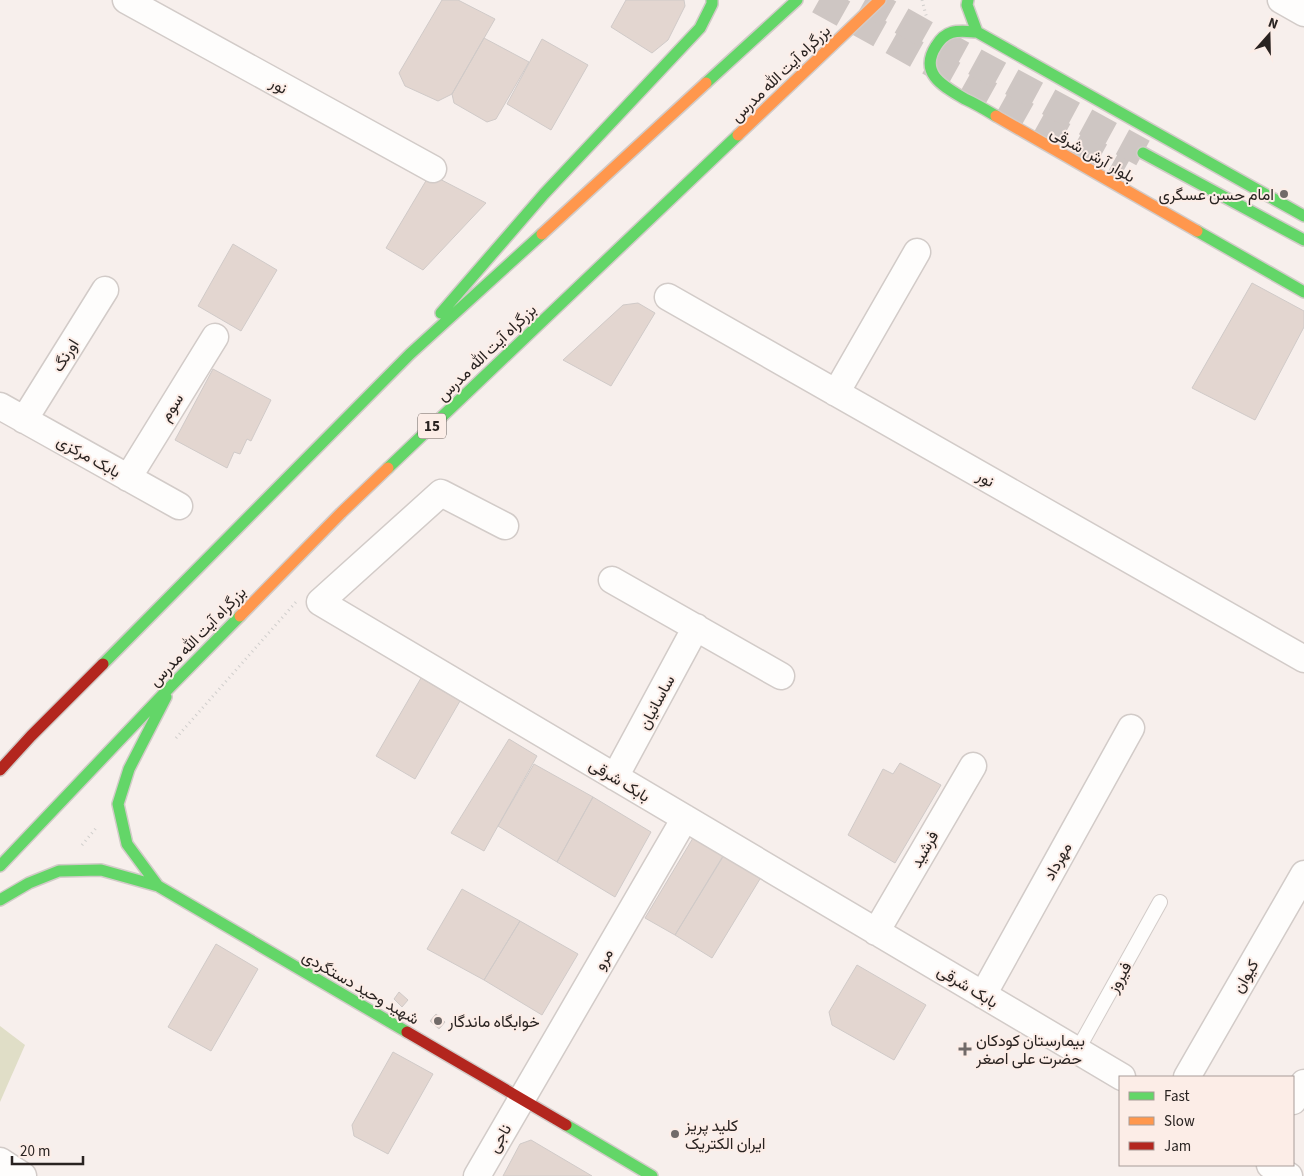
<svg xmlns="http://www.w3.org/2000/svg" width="1304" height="1176" font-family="'Source Sans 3',Vazirmatn,sans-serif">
	<rect width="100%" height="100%" fill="#f7efec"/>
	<path fill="#e0dec7" d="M0,1026L25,1045L0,1102Z"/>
	<path fill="#e3d6d0" stroke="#d0cac8" d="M442,0H458L495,19L452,94L438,101L405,86L399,73Z
		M626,0H684L685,6L668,40L652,53L611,27Z
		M484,38L529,62L496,119L487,122L454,103L452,94Z
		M542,39L588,65L551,130L507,104Z
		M430,174L486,203L423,270L386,248Z
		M233,244L277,270L241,331L198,306Z
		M1252,283L1304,311V327L1255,420L1192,388Z
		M638,303L655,313L611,386L563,360L623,305Z
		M213,369L271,400L251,441L247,439L240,454L234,452L227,468L175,440Z
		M421,678L460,701L415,779L376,756Z
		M509,739L537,756L484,851L451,833Z
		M900,763L941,785L895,863L848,835L883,769L893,774Z
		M534,764L593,797L557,862L498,826Z
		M593,797L651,832L615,897L557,862Z
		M693,838L723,856L675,935L645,918Z
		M726,852L763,874L712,958L675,935Z
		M462,889L520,921L484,980L427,949Z
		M520,921L578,954L542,1015L484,980Z
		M216,944L258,969L211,1051L168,1027Z
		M857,965L926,1005L894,1060L832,1025L829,1012Z
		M399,992L408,1000L402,1007L394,999Z
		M436,1014L445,1022L439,1029L430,1021Z
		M393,1052L433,1074L388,1154L354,1136L352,1125Z
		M531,1140L592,1176H503L520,1144Z"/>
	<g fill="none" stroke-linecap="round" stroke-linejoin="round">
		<path stroke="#cec6c3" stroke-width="28" stroke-dasharray="28 14" stroke-linecap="butt" d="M819,0L1124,170"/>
		<path stroke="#cec6c3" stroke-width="28" stroke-dasharray="28 14" stroke-linecap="butt" d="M865,0L957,52L1143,153"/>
		<defs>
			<path id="lane" d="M1077,1051L1160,902"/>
			<path id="street" d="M126,0L433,169
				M1281,0L1304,13
				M668,297L1304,659
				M836,393L917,252
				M0,406L179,506
				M24,420L105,290
				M128,478L215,337
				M505,526L441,493L320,602L1122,1077
				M612,580L781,676
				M615,777L696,627
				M876,932L973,766
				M983,995L1131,728
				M1187,1077L1304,874
				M1293,1101L1304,1083
				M0,1161L23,1176
				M1270,1165L1289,1176
				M477,1176L685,818"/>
			<path id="fast" d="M968,0L967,5L977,32
				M706,83L797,0
				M996,116C986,110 976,104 965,99C945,87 918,74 936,46C947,28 959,31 977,32L1304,216
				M1143,153L1304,240
				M1197,231L1304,292
				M441,313L544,194L700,28L712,4V0
				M388,468L738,135
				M103,664L410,354L542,234
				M0,866L172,685L240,616
				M158,886L127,844L118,804L129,769L166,697
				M0,900L29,883L59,871L101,870L158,886L407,1032
				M566,1125L652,1176"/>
			<path id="slow" d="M996,116L1197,231
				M738,135L880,0
				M542,234L706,83
				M240,616L341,513L388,468"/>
			<path id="jam" d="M0,770L31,736L103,664
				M407,1032L566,1125"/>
		</defs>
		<use href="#lane" stroke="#d2cbc8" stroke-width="16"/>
		<use href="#street" stroke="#d2cbc8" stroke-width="29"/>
		<use href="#fast" stroke="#d2cbc8" stroke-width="14"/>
		<use href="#slow" stroke="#d2cbc8" stroke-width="14"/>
		<use href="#jam" stroke="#d2cbc8" stroke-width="14"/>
		<path stroke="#d0cecc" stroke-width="3" stroke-dasharray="1 4" stroke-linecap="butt" d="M922,0L927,19
			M176,738L296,602
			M82,845L97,827"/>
		<use href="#lane" stroke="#fefdfc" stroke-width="14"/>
		<use href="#street" stroke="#fefdfc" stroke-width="26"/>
		<use href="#fast" stroke="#63d668" stroke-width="11"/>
		<use href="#slow" stroke="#ff974d" stroke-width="11"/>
		<use href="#jam" stroke="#b3261e" stroke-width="11"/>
	</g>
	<g fill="#716a68" stroke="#fcede7" stroke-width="2">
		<circle cx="1284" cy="194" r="5"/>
		<circle cx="438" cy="1021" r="5"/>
		<path d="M962.5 1041.5h5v5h5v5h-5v5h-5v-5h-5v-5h5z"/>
		<circle cx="675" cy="1134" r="5"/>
	</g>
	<g text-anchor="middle" stroke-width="4" stroke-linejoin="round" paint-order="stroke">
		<rect fill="#fcede7" stroke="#68605c" stroke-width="1" x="418" y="413.5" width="28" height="25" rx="4"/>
		<g font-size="15" font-weight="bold" fill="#292321">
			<text x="432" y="431">15</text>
		</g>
		<g font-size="16" fill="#292321" stroke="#fcede7">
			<text transform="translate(780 73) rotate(-44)" y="6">بزرگراه آیت الله مدرس</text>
			<text transform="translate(279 85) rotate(29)" y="6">نور</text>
			<text transform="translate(1093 154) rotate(30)" y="6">بلوار آرش شرقی</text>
			<text transform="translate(486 352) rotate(-44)" y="6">بزرگراه آیت الله مدرس</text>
			<text transform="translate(65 355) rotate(-58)" y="6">اورنگ</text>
			<text transform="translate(171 407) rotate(-58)" y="6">سوم</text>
			<text transform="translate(89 456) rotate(29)" y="6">بابک مرکزی</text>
			<text transform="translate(986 478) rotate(30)" y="6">نور</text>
			<text transform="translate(197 636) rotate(-46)" y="6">بزرگراه آیت الله مدرس</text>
			<text transform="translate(656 702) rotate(-62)" y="6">ساسانیان</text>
			<text transform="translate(620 780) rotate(31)" y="6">بابک شرقی</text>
			<text transform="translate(924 849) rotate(-60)" y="6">فرشید</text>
			<text transform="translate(1057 861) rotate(-61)" y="6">مهرداد</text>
			<text transform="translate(603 959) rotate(-60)" y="6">مرو</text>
			<text transform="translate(1245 976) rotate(-60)" y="6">کیوان</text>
			<text transform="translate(1119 977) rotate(-61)" y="6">فیروز</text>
			<text transform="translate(968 986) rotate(31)" y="6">بابک شرقی</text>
			<text transform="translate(361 987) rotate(30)" y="6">شهید وحید دستگردی</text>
			<text transform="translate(499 1138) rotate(-60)" y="6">ناجی</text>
		</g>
		<g font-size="16" fill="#292321" stroke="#fcede7" text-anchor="start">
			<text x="1274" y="200" text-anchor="end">امام حسن عسگری</text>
			<text x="448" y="1027">خوابگاه ماندگار</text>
			<text x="976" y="1046">بیمارستان کودکان<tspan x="976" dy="18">حضرت علی اصغر</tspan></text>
			<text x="685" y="1131">کلید پریز<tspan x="685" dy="18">ایران الکتریک</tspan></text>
		</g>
	</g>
	<rect x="1119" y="1076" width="175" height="90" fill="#fcede7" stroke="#a89c98"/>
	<rect x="1129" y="1092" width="25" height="8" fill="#63d668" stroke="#a89c98"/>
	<text x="1164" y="1101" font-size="15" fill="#292321">Fast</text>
	<rect x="1129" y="1117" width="25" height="8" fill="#ff974d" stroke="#a89c98"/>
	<text x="1164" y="1126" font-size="15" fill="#292321">Slow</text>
	<rect x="1129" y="1142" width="25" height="8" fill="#b3261e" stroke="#a89c98"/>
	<text x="1164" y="1151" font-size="15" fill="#292321">Jam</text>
	<g transform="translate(1269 35) rotate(20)" stroke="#fcede7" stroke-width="4" paint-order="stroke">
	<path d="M0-4L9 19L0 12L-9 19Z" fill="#292321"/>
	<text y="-8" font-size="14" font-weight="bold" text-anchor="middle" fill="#292321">N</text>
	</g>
	<path d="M12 1156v8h71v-8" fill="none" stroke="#292321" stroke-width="2.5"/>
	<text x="20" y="1156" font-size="15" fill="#292321" stroke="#fcede7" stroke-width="4" paint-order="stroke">20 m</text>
</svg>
